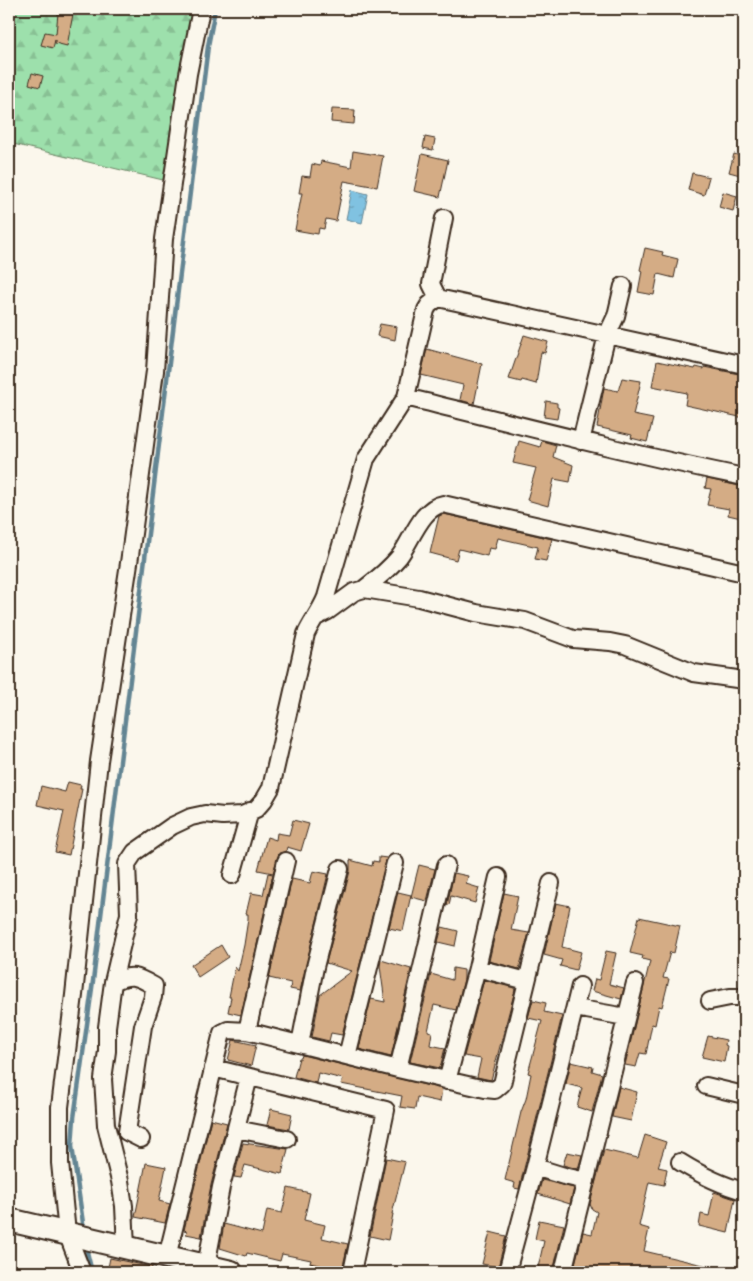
<svg xmlns="http://www.w3.org/2000/svg" width="753" height="1281" font-family="Mali,sans-serif">
	<defs>
		<pattern id="forest-firs" width="22" height="20" patternUnits="userSpaceOnUse" patternTransform="scale(1.25)"><rect width="22" height="20" fill="#9de0ac"/><path d="M5 1l3.5 6h-7zM16 11l3.5 6h-7z" fill="#88c094"/></pattern>
		<pattern id="water-ripples" width="26" height="14" patternUnits="userSpaceOnUse" patternTransform="scale(1.25)"><rect width="26" height="14" fill="#80c2e1"/><path d="M2 4q2-2 4 0t4 0M15 11q2-2 4 0t4 0" fill="none" stroke="#6a9eb6"/></pattern>
	</defs>
	<rect width="100%" height="100%" fill="#fbf7ec"/>
	<filter id="ink" filterUnits="userSpaceOnUse"><feTurbulence type="fractalNoise" baseFrequency=".02" numOctaves="2"/><feDisplacementMap in="SourceGraphic" scale="10" xChannelSelector="R" yChannelSelector="G"/><feConvolveMatrix kernelMatrix="1 2 1 2 8 2 1 2 1" color-interpolation-filters="sRGB"/></filter>
	<g filter="url(#ink)">
		<path fill="url(#forest-firs)" stroke="#6c8565" d="M9,9H193L163,180L9,143Z"/>
		<path fill="url(#water-ripples)" stroke="#648593" d="M352,190L368,194L362,223L346,219Z"/>
		<g fill="none" stroke-linecap="round" stroke-linejoin="round">
			<path stroke="#648593" stroke-width="4.5" d="M83,1223L72,1146L74,1118L93,981L208,46L215,9
				M87,1252L92,1272"/>
		</g>
		<path fill="#d4ac85" stroke="#3b2a1e" d="M58,13L73,14L67,46L55,43V40L53,48L41,45L45,32L56,34Z
			M32,73L43,76L40,87L29,84Z
			M332,109L355,110L354,124L331,122Z
			M425,137L435,139L433,150L423,148Z
			M353,151L383,156L377,187L344,181L336,221L326,219L324,229L319,228L318,234L295,230L302,193H299L302,176L310,177L312,164L320,166L321,161L351,167Z
			M422,154L448,160L440,197L414,191Z
			M734,154L744,157V176L729,172Z
			M692,173L709,177L704,195L688,190Z
			M723,192L737,196L733,211L719,207Z
			M645,248L663,252L662,255L678,259L674,278L658,274L654,295L638,292L642,271L640,270Z
			M380,324L397,327L395,340L377,336Z
			M524,335L548,342L545,353L541,352L536,384L522,380L521,382L509,379Z
			M427,349L482,364L474,404L460,400L463,385L421,375Z
			M657,361L695,369L696,367L704,369V367L744,375V418L685,405L687,393L652,386Z
			M622,378L641,381L633,415L653,419L647,442L631,438L632,435L597,427L604,388L618,391Z
			M546,401L557,403V407L559,408L557,419L544,417Z
			M519,441L540,447L542,441L556,445L553,457L573,465L570,482L554,479L548,506L527,500L536,468L513,463Z
			M707,479L744,487L741,518L728,515L729,509L707,505L711,489L705,488Z
			M444,514L552,539L546,561L535,559L538,547L498,538L495,549L489,548L487,556L459,549L456,560L430,553L439,516Z
			M68,782L81,785L80,789H82L69,855L55,852L64,811L37,805L41,786L65,792Z
			M293,820L309,824L301,851L287,847L286,851L279,853L273,873L258,870L267,837L276,840L277,833L289,835Z
			M379,857L387,858L342,1035L331,1033L329,1041L312,1037L320,995L352,971L326,963L350,871V860L372,866L373,861L379,862Z
			M419,865L435,869L427,901L411,897Z
			M313,871L328,874L300,991L290,989L291,983L269,978L292,879L310,883Z
			M268,873L273,874L241,1015L228,1012L231,997H229L235,967L238,971L244,945L248,919V914H246L251,893L263,895Z
			M454,873L468,876L466,884L479,888L475,903L451,896L449,905H447Z
			M398,892L411,895L403,931L389,928Z
			M504,893L518,896L511,930L529,933L519,969L489,961Z
			M556,903L570,906L562,947L581,952L576,970L560,966L562,960L544,955Z
			M639,917L680,926L674,953L670,952L663,978L669,979L662,1007L659,1006L655,1025L652,1024L646,1054L640,1053L636,1067L625,1065L650,961L642,959L643,956L630,953Z
			M442,927L458,931L455,946L438,942Z
			M221,945L228,957L198,977L191,965Z
			M606,951L616,953L609,984L624,988L621,999L592,991L595,979L599,980Z
			M381,960L411,969L391,1057L359,1049L371,999L385,1002L380,966Z
			M453,968L464,970V979L456,1010L434,1005L428,1031L432,1032L430,1045L445,1048L440,1068L410,1062L431,974L452,980Z
			M484,980L514,988L515,990L491,1080L477,1077L481,1059L464,1056Z
			M533,1000L546,1003L544,1012L562,1016L519,1189L514,1188L515,1183L505,1180L521,1112L526,1099L531,1074L528,1073L542,1021L528,1018Z
			M708,1036L726,1040L725,1045L727,1046L724,1062L702,1057Z
			M233,1040L256,1045L251,1066L228,1060Z
			M302,1055L442,1089L440,1102L417,1097L415,1109L400,1107L402,1096L341,1084L343,1079L318,1073L316,1083L294,1077L299,1058H301Z
			M571,1062L593,1067L592,1071L602,1074L592,1112L577,1107L582,1088L566,1084Z
			M619,1087L637,1092L631,1121L612,1117Z
			M271,1109L292,1114L289,1129L267,1125Z
			M211,1119L227,1123L211,1185L201,1237L186,1234L187,1231L184,1230Z
			M645,1135L666,1142L658,1167L667,1169L664,1185L649,1182L639,1226L649,1229L644,1251L716,1268L715,1272H573L583,1232L592,1234L597,1212L592,1209L590,1204L604,1150L638,1158Z
			M243,1143L288,1149L282,1174L245,1165L241,1178L234,1177Z
			M567,1152L582,1155L578,1169L563,1165Z
			M386,1158L405,1162L392,1214H393L388,1240L370,1236Z
			M146,1163L166,1167L159,1201L170,1204L165,1223L135,1217Z
			M542,1180L574,1188L570,1204L538,1194Z
			M288,1188L310,1193L304,1220L325,1225L322,1238L348,1244L342,1270L310,1263L311,1260L282,1254L280,1261L247,1253L246,1256L220,1248L224,1224L262,1234L267,1210L282,1213Z
			M714,1192L735,1199L728,1233L699,1226L701,1214L709,1216Z
			M539,1220L564,1225L553,1272H537L544,1241L535,1239Z
			M490,1232L506,1236L498,1267L482,1264Z
			M110,1258L152,1267V1272H107Z"/>
		<g fill="none" stroke-linecap="round" stroke-linejoin="round">
			<defs>
				<path id="minor" d="M438,298L431,284L444,218
					M406,397C519,425 631,454 744,477
					M581,441L607,335L616,316L623,286
					M364,589C377,579 389,569 399,557C412,540 421,508 443,504L744,573
					M318,616L328,611L354,592L364,589L419,598L476,613L525,621L573,639L610,642L625,645L694,673L744,680
					M232,875L250,811
					M477,968L527,981
					M113,982C131,973 137,976 154,986L153,997L143,1026L127,1132L141,1139
					M710,1001L730,997H744
					M575,1008L626,1017
					M247,1031L286,861
					M300,1044L315,967L340,869
					M347,1056L395,863
					M213,1068L386,1110L352,1272
					M398,1069L446,865
					M447,1081L477,968L498,877
					M706,1086L744,1095
					M236,1129L287,1139
					M680,1162C701,1175 720,1185 744,1191
					M535,1167L564,1176L586,1181
					M126,1247L124,1206L120,1181L106,1125L103,1079L107,1051V1027L113,982L129,914L127,864L135,852L172,826L191,817L205,814L223,816L242,815L256,809L264,800L271,788L306,634C312,621 321,610 326,597L366,459L406,397L426,310L429,305L438,298L744,365
					M167,1257L222,1033L228,1030L247,1031L398,1069L485,1089L495,1090L502,1084L551,883
					M206,1266L221,1187L249,1077
					M82,1272L67,1233L60,1163V1107L74,995L99,761L129,563L155,371L164,239L188,74L201,9
					M507,1272L535,1167L580,986
					M563,1272L635,983"/>
				<path id="secondary" d="M9,1220L231,1272"/>
			</defs>
			<use href="#minor" stroke="#3b2a1e" stroke-width="20"/>
			<use href="#secondary" stroke="#3b2a1e" stroke-width="26"/>
			<use href="#minor" stroke="#fbf7ec" stroke-width="16"/>
			<use href="#secondary" stroke="#fbf7ec" stroke-width="22"/>
		</g>
	</g>
	<rect width="753" height="1281" fill="none" stroke="#fbf7ec" stroke-width="30"/>
	<rect x="15" y="15" width="723" height="1251" fill="none" stroke="#3b2a1e" stroke-width="2" filter="url(#ink)"/>
</svg>
